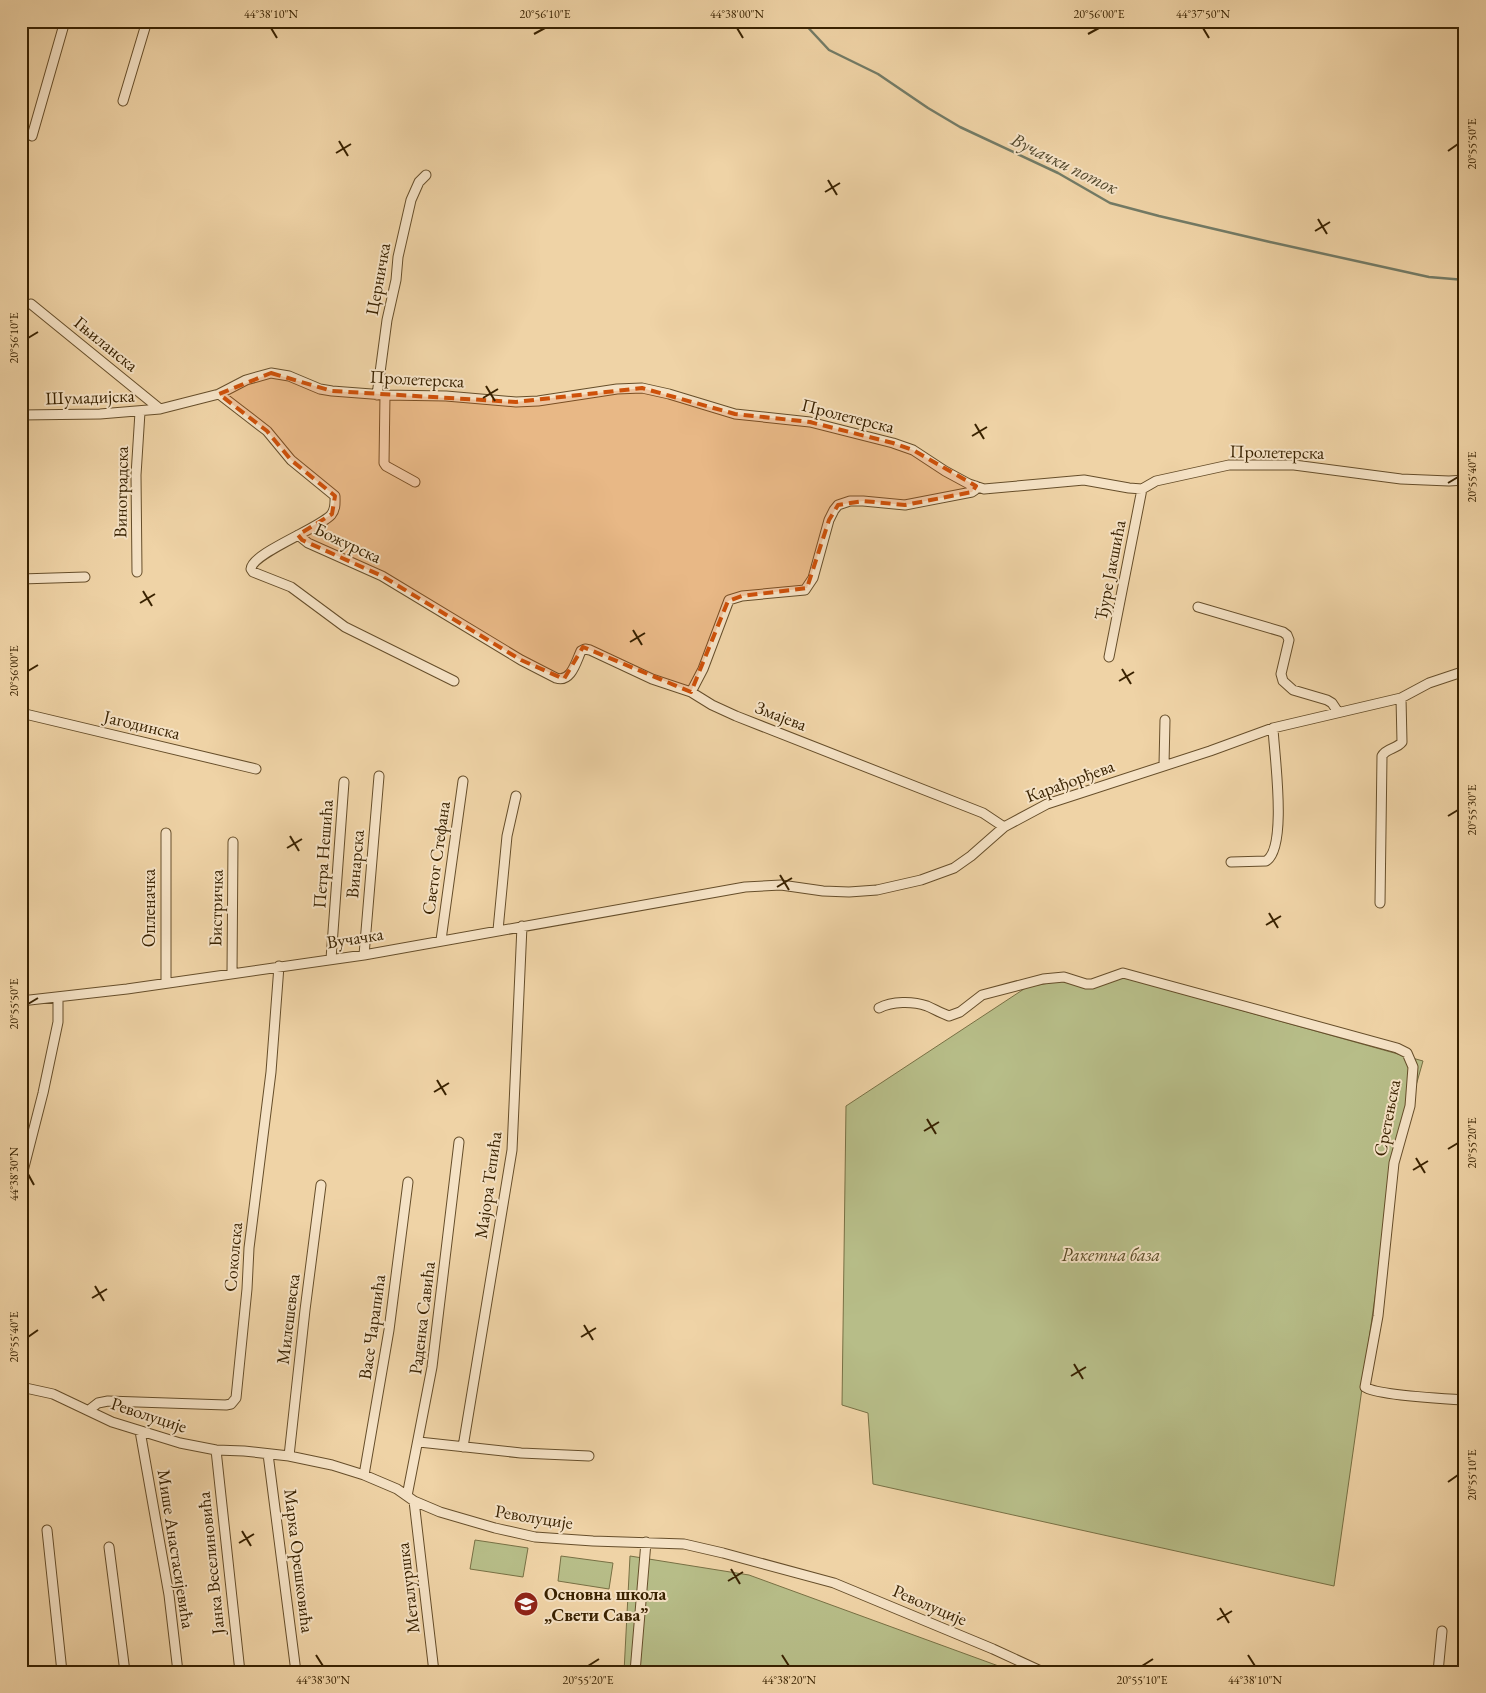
<svg xmlns="http://www.w3.org/2000/svg" width="1486" height="1693" font-family="'EB Garamond',serif">
	<rect width="100%" height="100%" fill="#efd3a6"/>
	<filter id="stains"><feTurbulence type="fractalNoise" baseFrequency=".004" numOctaves="4"/><feColorMatrix values="0 0 0 0 .2 0 0 0 0 .09 0 0 0 0 .02 0 0 0 .5 -.17"/></filter>
	<radialGradient id="worn" r=".72"><stop offset=".6" stop-color="#630" stop-opacity="0"/><stop offset="1" stop-color="#630" stop-opacity=".3"/></radialGradient>
	<path fill="#b7bd88" stroke="#787044" d="M1122,977L1423,1061L1394,1163L1334,1586L873,1484L868,1413L842,1405L846,1106L1027,987L1060,981L1091,988Z
		M475,1540L528,1548L523,1577L470,1569Z
		M561,1556L613,1563L609,1589L558,1581Z
		M630,1556L749,1575L1015,1672H624Z"/>
	<g fill="none" stroke-linecap="round" stroke-linejoin="round">
		<path stroke="#737b66" stroke-width="2.5" d="M802,21L829,50L878,74L928,108L960,127L1058,173L1110,203L1159,216L1270,242L1429,277L1465,280"/>
		<defs>
			<path id="minor" d="M123,101L147,21
				M32,136L65,21
				M31,304L160,409
				M219,394L267,431L291,460L335,496C335,502 336,509 331,515C318,529 252,553 251,569L253,572L291,587L345,627L454,681
				M377,395L387,320L396,280L398,257L411,200L419,182L426,175
				M385,395L384,463L386,466L415,482
				M21,415L100,414L160,409L219,394L246,380L271,373L289,376L320,389L332,391L385,395L446,396L516,402L538,401L617,389L642,388L669,394L735,414L810,422L893,443L913,450L945,471L969,484L984,489L1084,480L1129,488L1142,489L1156,481L1229,465H1294L1401,479L1449,481L1465,480
				M298,535L308,543L382,576L521,660L556,678C571,683 576,662 581,651L585,649L590,650L652,679L691,692L712,705L736,716L983,813L1004,827
				M137,572L136,475L140,412
				M21,579L85,577
				M1198,607L1283,632L1287,635L1289,640L1281,674L1283,681L1293,690L1327,700L1332,703L1338,712
				M1109,657L1142,489
				M691,692L703,669L729,600L742,596L805,590L813,578L829,520L834,510L838,505L850,501H863L905,505L972,492L975,490L976,486
				M21,713L256,769
				M1164,765L1165,720
				M166,833V983
				M1231,862L1266,861C1288,848 1274,753 1273,728
				M1380,903L1382,756C1386,748 1397,749 1402,742L1401,698
				M498,930L507,836L516,796
				M441,940L463,781
				M364,955L379,776
				M331,959L344,782
				M232,973L233,842
				M21,1001L127,989L364,955L745,887L781,885L823,891L849,892L877,890L921,880L954,868L971,856L1004,827L1047,804L1210,751L1273,728L1401,698L1429,683L1465,671
				M879,1008C892,1001 913,1001 927,1006C934,1009 941,1013 949,1016L960,1012L982,995L1043,979L1064,977L1086,984H1092L1123,973L1397,1048L1407,1053L1413,1067L1410,1106L1394,1163L1378,1316L1365,1387C1376,1395 1447,1399 1465,1400
				M21,1179L43,1093L58,1022V997
				M21,1387L53,1394L112,1422L180,1443L216,1450L244,1451L289,1456L332,1465L364,1475L397,1489L414,1501L440,1512L495,1528L535,1537L593,1541L684,1544L723,1553L834,1583L993,1649L1043,1672
				M89,1410L98,1403L108,1401L226,1405L231,1404L236,1398L247,1289L249,1248L271,1072L279,966
				M140,1431L169,1595L178,1672
				M419,1442L521,1453L589,1456
				M463,1447L512,1150L522,926
				M216,1450L240,1672
				M268,1454L296,1672
				M289,1456L305,1310L321,1185
				M364,1475L389,1330L408,1182
				M407,1496L432,1367L459,1142
				M414,1501L434,1672
				M47,1530L62,1672
				M109,1547L125,1672
				M635,1672L646,1542
				M1438,1672L1442,1631"/>
		</defs>
		<use href="#minor" stroke="#664e2a" stroke-width="11"/>
		<use href="#minor" stroke="#f5e2c5" stroke-width="9"/>
	</g>
	<path fill="#ce510a" fill-opacity="0.2" stroke="#ce510a" stroke-width="4" stroke-dasharray="10 6" stroke-linejoin="round" d="M271,373L332,391L516,402L642,388L735,414L810,422L893,443L913,450L976,486L972,492L905,505L863,501L838,505L829,520L807,588L742,596L728,601L691,692L583,647L564,679L521,660L382,576L302,540L298,535L332,514L335,496L291,460L267,431L219,394Z"/>
	<path fill="none" stroke="#392201" stroke-width="2" d="M271,28L277,38M737,28L743,38M1203,28L1209,38M534,34L545,28M1088,34L1099,28M339,141L348,156M1448,151L1458,144M336,153L351,144M828,180L837,195M825,192L840,183M1318,219L1327,234M1315,231L1330,222M28,338L38,332M486,386L495,401M483,398L498,389M975,424L984,439M972,436L987,427M1448,483L1458,477M143,591L152,606M140,603L155,594M633,630L642,645M630,642L645,633M1122,669L1131,684M28,671L38,665M1119,681L1134,672M1448,816L1458,810M290,836L299,851M287,848L302,839M780,875L789,890M777,887L792,878M1269,913L1278,928M1266,925L1281,916M28,1004L38,998M437,1080L446,1095M434,1092L449,1083M927,1119L936,1134M924,1131L939,1122M1448,1149L1458,1143M1416,1158L1425,1173M1413,1170L1428,1161M28,1174L34,1185M95,1286L104,1301M92,1298L107,1289M584,1325L593,1340M28,1337L38,1330M581,1337L596,1328M1074,1364L1083,1379M1071,1376L1086,1367M1448,1482L1458,1475M242,1531L251,1546M239,1543L254,1534M731,1569L740,1584M728,1581L743,1572M1220,1608L1229,1623M1217,1620L1232,1611M316,1655L323,1666M782,1655L789,1666M1248,1655L1255,1666M588,1666L599,1659M1142,1666L1153,1659"/>
	<defs>
		<symbol id="school-disc" viewBox="-11 -11 22 22"><circle r="9.5" fill="#8f2418" stroke="#f5e2c5"/><path d="M0-5L7-2L0 1L-7-2ZM-4 1L0 2.5L4 1V4Q0 6-4 4Z" fill="#fff"/></symbol>
	</defs>
	<g fill-rule="evenodd">
		<use href="#school-disc" x="512" y="1590" width="28" height="28"/>
	</g>
	<g text-anchor="middle" stroke-width="4" stroke-linejoin="round" paint-order="stroke">
		<g font-size="18" fill="#392201" stroke="#f5e2c5">
			<text transform="translate(378 279) rotate(-80)" y="6">Церничка</text>
			<text transform="translate(106 344) rotate(39)" y="6">Гњиланска</text>
			<text transform="translate(417 379) rotate(3)" y="6">Пролетерска</text>
			<text transform="translate(90 397) rotate(-2)" y="6">Шумадијска</text>
			<text transform="translate(848 416) rotate(14)" y="6">Пролетерска</text>
			<text transform="translate(1277 452) rotate(1)" y="6">Пролетерска</text>
			<text transform="translate(121 492) rotate(-89)" y="6">Виноградска</text>
			<text transform="translate(348 543) rotate(25)" y="6">Божурска</text>
			<text transform="translate(1110 570) rotate(-79)" y="6">Ђуре Јакшића</text>
			<text transform="translate(781 716) rotate(21)" y="6">Змајева</text>
			<text transform="translate(142 725) rotate(13)" y="6">Јагодинска</text>
			<text transform="translate(1070 781) rotate(-20)" y="6">Карађорђева</text>
			<text transform="translate(323 854) rotate(-86)" y="6">Петра Нешића</text>
			<text transform="translate(436 858) rotate(-82)" y="6">Светог Стефана</text>
			<text transform="translate(355 864) rotate(-85)" y="6">Винарска</text>
			<text transform="translate(149 908) rotate(-90)" y="6">Опленачка</text>
			<text transform="translate(216 908) rotate(-89)" y="6">Бистричка</text>
			<text transform="translate(355 938) rotate(-9)" y="6">Вучачка</text>
			<text transform="translate(1387 1118) rotate(-79)" y="6">Сретењска</text>
			<text transform="translate(488 1185) rotate(-82)" y="6">Мајора Тепића</text>
			<text transform="translate(233 1257) rotate(-85)" y="6">Соколска</text>
			<text transform="translate(422 1318) rotate(-83)" y="6">Раденка Савића</text>
			<text transform="translate(288 1319) rotate(-83)" y="6">Милешевска</text>
			<text transform="translate(372 1327) rotate(-82)" y="6">Васе Чарапића</text>
			<text transform="translate(149 1415) rotate(18)" y="6">Револуције</text>
			<text transform="translate(534 1517) rotate(9)" y="6">Револуције</text>
			<text transform="translate(176 1549) rotate(81)" y="6">Мише Анастасијевића</text>
			<text transform="translate(299 1561) rotate(83)" y="6">Марка Орешковића</text>
			<text transform="translate(211 1563) rotate(-96)" y="6">Јанка Веселиновића</text>
			<text transform="translate(408 1588) rotate(-97)" y="6">Металуршка</text>
			<text transform="translate(930 1605) rotate(23)" y="6">Револуције</text>
		</g>
		<g font-size="18" font-style="italic" fill="#584923" stroke="#f5e2c5">
			<text x="1111" y="1261">Ракетна база</text>
		</g>
		<g font-size="18" font-weight="bold" fill="#392201" stroke="#f5e2c5" text-anchor="start">
			<text x="544" y="1600">Основна школа<tspan x="544" dy="21">„Свети Сава”</tspan></text>
		</g>
		<g font-size="19" font-style="italic" fill="#51472b" stroke="#f5e2c5">
			<text transform="translate(1065 163) rotate(26)" y="7">Вучачки поток</text>
		</g>
	</g>
	<rect width="1486" height="1693" fill="none" stroke="#efd3a6" stroke-width="55"/>
	<rect x="28" y="28" width="1430" height="1638" fill="none" stroke="#392201" stroke-width="2"/>
	<g font-size="12" text-anchor="middle" fill="#392201">
		<text x="271" y="18">44°38'10"N</text>
		<text x="545" y="18">20°56'10"E</text>
		<text x="737" y="18">44°38'00"N</text>
		<text x="1099" y="18">20°56'00"E</text>
		<text x="1203" y="18">44°37'50"N</text>
		<text transform="translate(1472 144) rotate(-90)" y="4">20°55'50"E</text>
		<text transform="translate(14 338) rotate(-90)" y="4">20°56'10"E</text>
		<text transform="translate(1472 477) rotate(-90)" y="4">20°55'40"E</text>
		<text transform="translate(14 671) rotate(-90)" y="4">20°56'00"E</text>
		<text transform="translate(1472 810) rotate(-90)" y="4">20°55'30"E</text>
		<text transform="translate(14 1004) rotate(-90)" y="4">20°55'50"E</text>
		<text transform="translate(1472 1143) rotate(-90)" y="4">20°55'20"E</text>
		<text transform="translate(14 1174) rotate(-90)" y="4">44°38'30"N</text>
		<text transform="translate(14 1337) rotate(-90)" y="4">20°55'40"E</text>
		<text transform="translate(1472 1475) rotate(-90)" y="4">20°55'10"E</text>
		<text x="323" y="1684">44°38'30"N</text>
		<text x="588" y="1684">20°55'20"E</text>
		<text x="789" y="1684">44°38'20"N</text>
		<text x="1142" y="1684">20°55'10"E</text>
		<text x="1255" y="1684">44°38'10"N</text>
	</g>
	<rect width="100%" height="100%" filter="url(#stains)"/>
	<rect width="100%" height="100%" fill="url(#worn)"/>
</svg>
